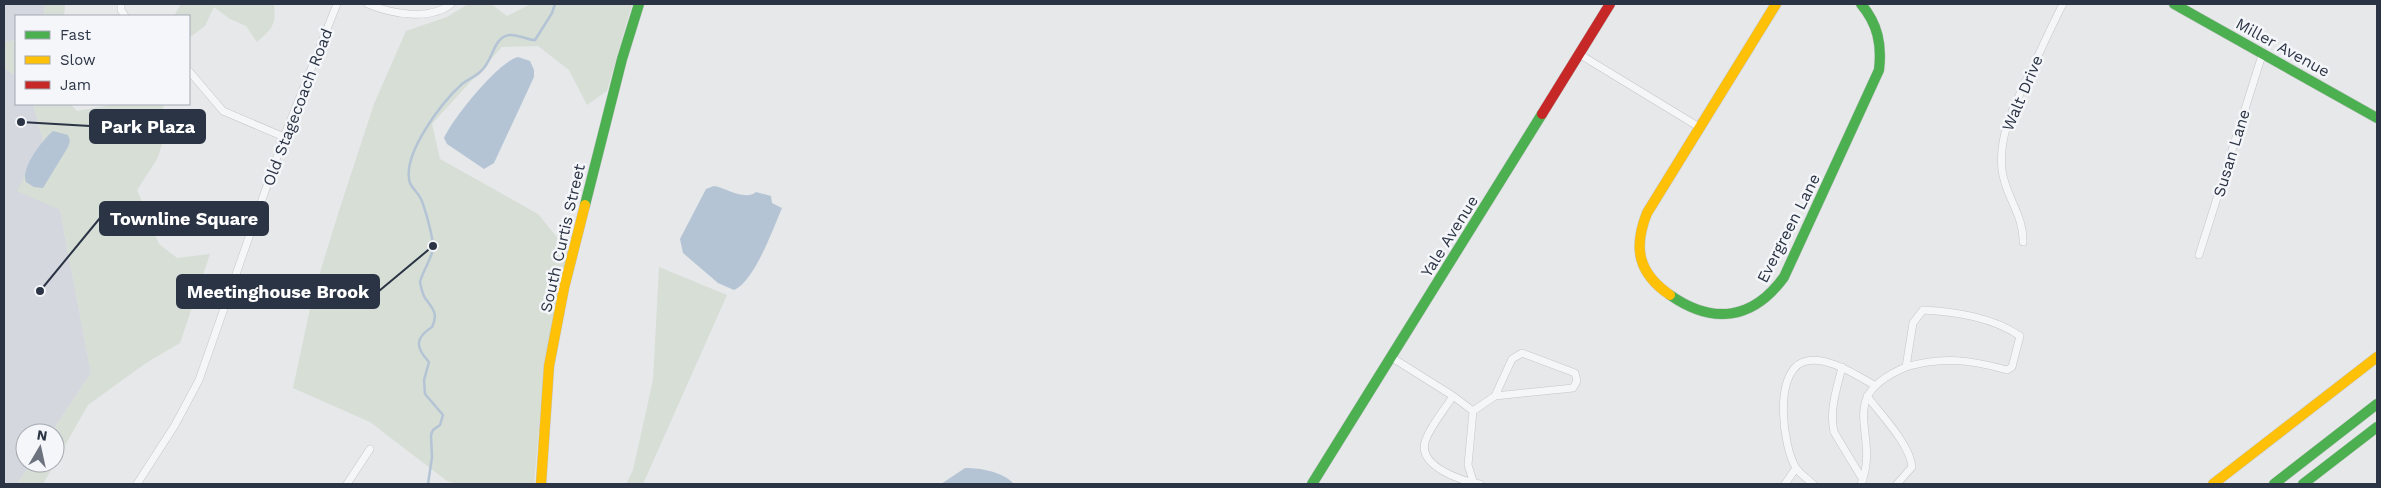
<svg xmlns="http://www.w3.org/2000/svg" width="2381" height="488" font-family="'Work Sans',sans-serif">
	<rect width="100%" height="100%" fill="#e6e8ea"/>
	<path fill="#d4d7dd" d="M4,4H45L44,16H16V40L4,42Z
		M4,68L16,76V104H33L43,140L60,210L91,373L51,433H25V463H31L17,484H4Z"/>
	<path fill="#d6ded6" d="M45,4H65L64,16H44Z
		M181,4H274C276,25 273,28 257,42L246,26L230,19L214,7L205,26L189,38V16H174Z
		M468,4H491L507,16L531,4H632L607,91L587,105L569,70L538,46L502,47L432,124L440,159L538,214L568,251L545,361L534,484H458L447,481L370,422L293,388L313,295L338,214L374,104L406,31L447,17Z
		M16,40V76L4,68V42Z
		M33,104H70L77,111L117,104H163L166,134L157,159L137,190L159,244L177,258L210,254L180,343L146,363L88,405L43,484H17L31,463H55V433H51L91,373L60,210L17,191L43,140Z
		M659,267L727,295L643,484H626L633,470L653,380Z"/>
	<path fill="#b4c4d5" d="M518,57L530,61L534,70V77L494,163L484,169L447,144L444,138C453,118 498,62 518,57Z
		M53,131L68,135L70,141L68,147L43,188L34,187L26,182C20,169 43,139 53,131Z
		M714,186C726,188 745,201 756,192L771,196L772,203L782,208C773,229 754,282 734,290L718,283L683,253L680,239L706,189Z
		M965,468C982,468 1003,472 1014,484H941Z"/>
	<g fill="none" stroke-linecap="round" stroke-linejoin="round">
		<path stroke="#b4c4d5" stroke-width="2.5" d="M428,484L432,457L431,435L433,430L440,425L443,415L425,394L424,380L429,362C415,347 415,338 432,327C439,313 432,308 425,298C422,293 421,287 420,282C422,272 433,257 433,247C433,237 425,208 421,199C418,193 412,188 410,183C401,155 442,102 462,84C468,79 475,77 480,72C494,61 492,38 509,35C519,34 526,40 535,40L552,13L555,4"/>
		<defs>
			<path id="street" d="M121,4V10L125,16
				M368,4C392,14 430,21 451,4
				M1579,54L1699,127
				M189,71L223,111L284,137
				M2023,242C2024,215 2005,196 2002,170C1998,133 2016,102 2032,69C2042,47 2052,25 2063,4
				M2199,255L2263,52
				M1923,310C1956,312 1992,317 2020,336L2012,367L2007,370C1971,360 1942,356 1906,367L1913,323Z
				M1391,357L1453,396L1473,411L1468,465L1474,484
				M1842,367C1837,389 1829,409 1834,432L1863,480
				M1453,396C1445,409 1432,424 1426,439C1415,466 1462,481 1480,484
				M1867,396C1881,415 1910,444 1912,467L1897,484
				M1473,411L1495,396L1573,388L1577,381L1575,373L1522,353L1512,359L1495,396
				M137,484L175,425L199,380L284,137L337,4
				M347,484L370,449
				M1785,484L1796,468
				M1813,484C1808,479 1800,474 1796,468C1783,447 1773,374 1803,362C1825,354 1856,375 1874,385
				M1861,484C1882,433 1832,398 1906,367"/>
			<path id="fast" d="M2174,4L2377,118
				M585,205L622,59L639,4
				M1670,295C1713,325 1753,320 1784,277L1879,70C1882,45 1878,24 1861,4
				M1312,484L1542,114
				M2274,484L2377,404
				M2303,484L2377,427"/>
			<path id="slow" d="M1670,295C1638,273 1633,248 1647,213L1776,4
				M541,484L549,366L564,288L585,205
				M2213,484L2377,357"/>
			<path id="jam" d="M1542,114L1610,4"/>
		</defs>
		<use href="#street" stroke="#c4c6c8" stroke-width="8"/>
		<use href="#fast" stroke="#c4c6c8" stroke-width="11"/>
		<use href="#slow" stroke="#c4c6c8" stroke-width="11"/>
		<use href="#jam" stroke="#c4c6c8" stroke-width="11"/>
		<use href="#street" stroke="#f5f6f7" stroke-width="7"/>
		<use href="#fast" stroke="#4caf50" stroke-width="10"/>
		<use href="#slow" stroke="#ffc107" stroke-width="10"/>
		<use href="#jam" stroke="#c62828" stroke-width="10"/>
	</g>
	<g text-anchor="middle" stroke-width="5" stroke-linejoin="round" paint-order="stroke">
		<g font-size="16" fill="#2b3445" stroke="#f4f6f9">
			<text transform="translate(2283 47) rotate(29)" y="6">Miller Avenue</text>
			<text transform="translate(2022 93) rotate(-67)" y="6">Walt Drive</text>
			<text transform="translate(297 107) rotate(-69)" y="6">Old Stagecoach Road</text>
			<text transform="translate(2231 153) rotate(-73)" y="6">Susan Lane</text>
			<text transform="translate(1788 228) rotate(-63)" y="6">Evergreen Lane</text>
			<text transform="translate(1449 236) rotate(-58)" y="6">Yale Avenue</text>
			<text transform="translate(562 238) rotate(-77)" y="6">South Curtis Street</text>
		</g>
	</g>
	<path fill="none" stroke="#2b3445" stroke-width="2" d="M21 122L90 126M40 291L100 218M433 246L379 291"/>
	<g fill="#2b3445" stroke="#f4f6f9" stroke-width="2">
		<circle cx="21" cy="122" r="5"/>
		<circle cx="40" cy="291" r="5"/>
		<circle cx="433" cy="246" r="5"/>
	</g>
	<g fill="#2b3445" stroke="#2b3445" stroke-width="2">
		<rect x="90" y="110" width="115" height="33" rx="5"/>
		<rect x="100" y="202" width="168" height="33" rx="5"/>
		<rect x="177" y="275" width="202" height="33" rx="5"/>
	</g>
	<g font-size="18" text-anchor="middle" font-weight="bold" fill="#fff">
		<text x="148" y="133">Park Plaza</text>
		<text x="184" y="225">Townline Square</text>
		<text x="278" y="298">Meetinghouse Brook</text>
	</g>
	<rect width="2381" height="488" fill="none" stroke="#2b3445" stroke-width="10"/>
	<rect x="15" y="15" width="175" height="90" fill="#f4f6f9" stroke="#a4a8b1"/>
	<rect x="25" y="31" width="25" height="8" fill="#4caf50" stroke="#a4a8b1"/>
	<text x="60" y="40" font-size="15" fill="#2b3445">Fast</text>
	<rect x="25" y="56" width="25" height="8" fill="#ffc107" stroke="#a4a8b1"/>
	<text x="60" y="65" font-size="15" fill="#2b3445">Slow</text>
	<rect x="25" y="81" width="25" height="8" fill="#c62828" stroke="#a4a8b1"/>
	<text x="60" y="90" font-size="15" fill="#2b3445">Jam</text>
	<g transform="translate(40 448) rotate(9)"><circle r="24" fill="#f4f6f9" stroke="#a4a8b1"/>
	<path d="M0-4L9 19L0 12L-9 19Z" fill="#6c737f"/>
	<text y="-8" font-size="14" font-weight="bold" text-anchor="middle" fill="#2b3445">N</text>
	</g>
</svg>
